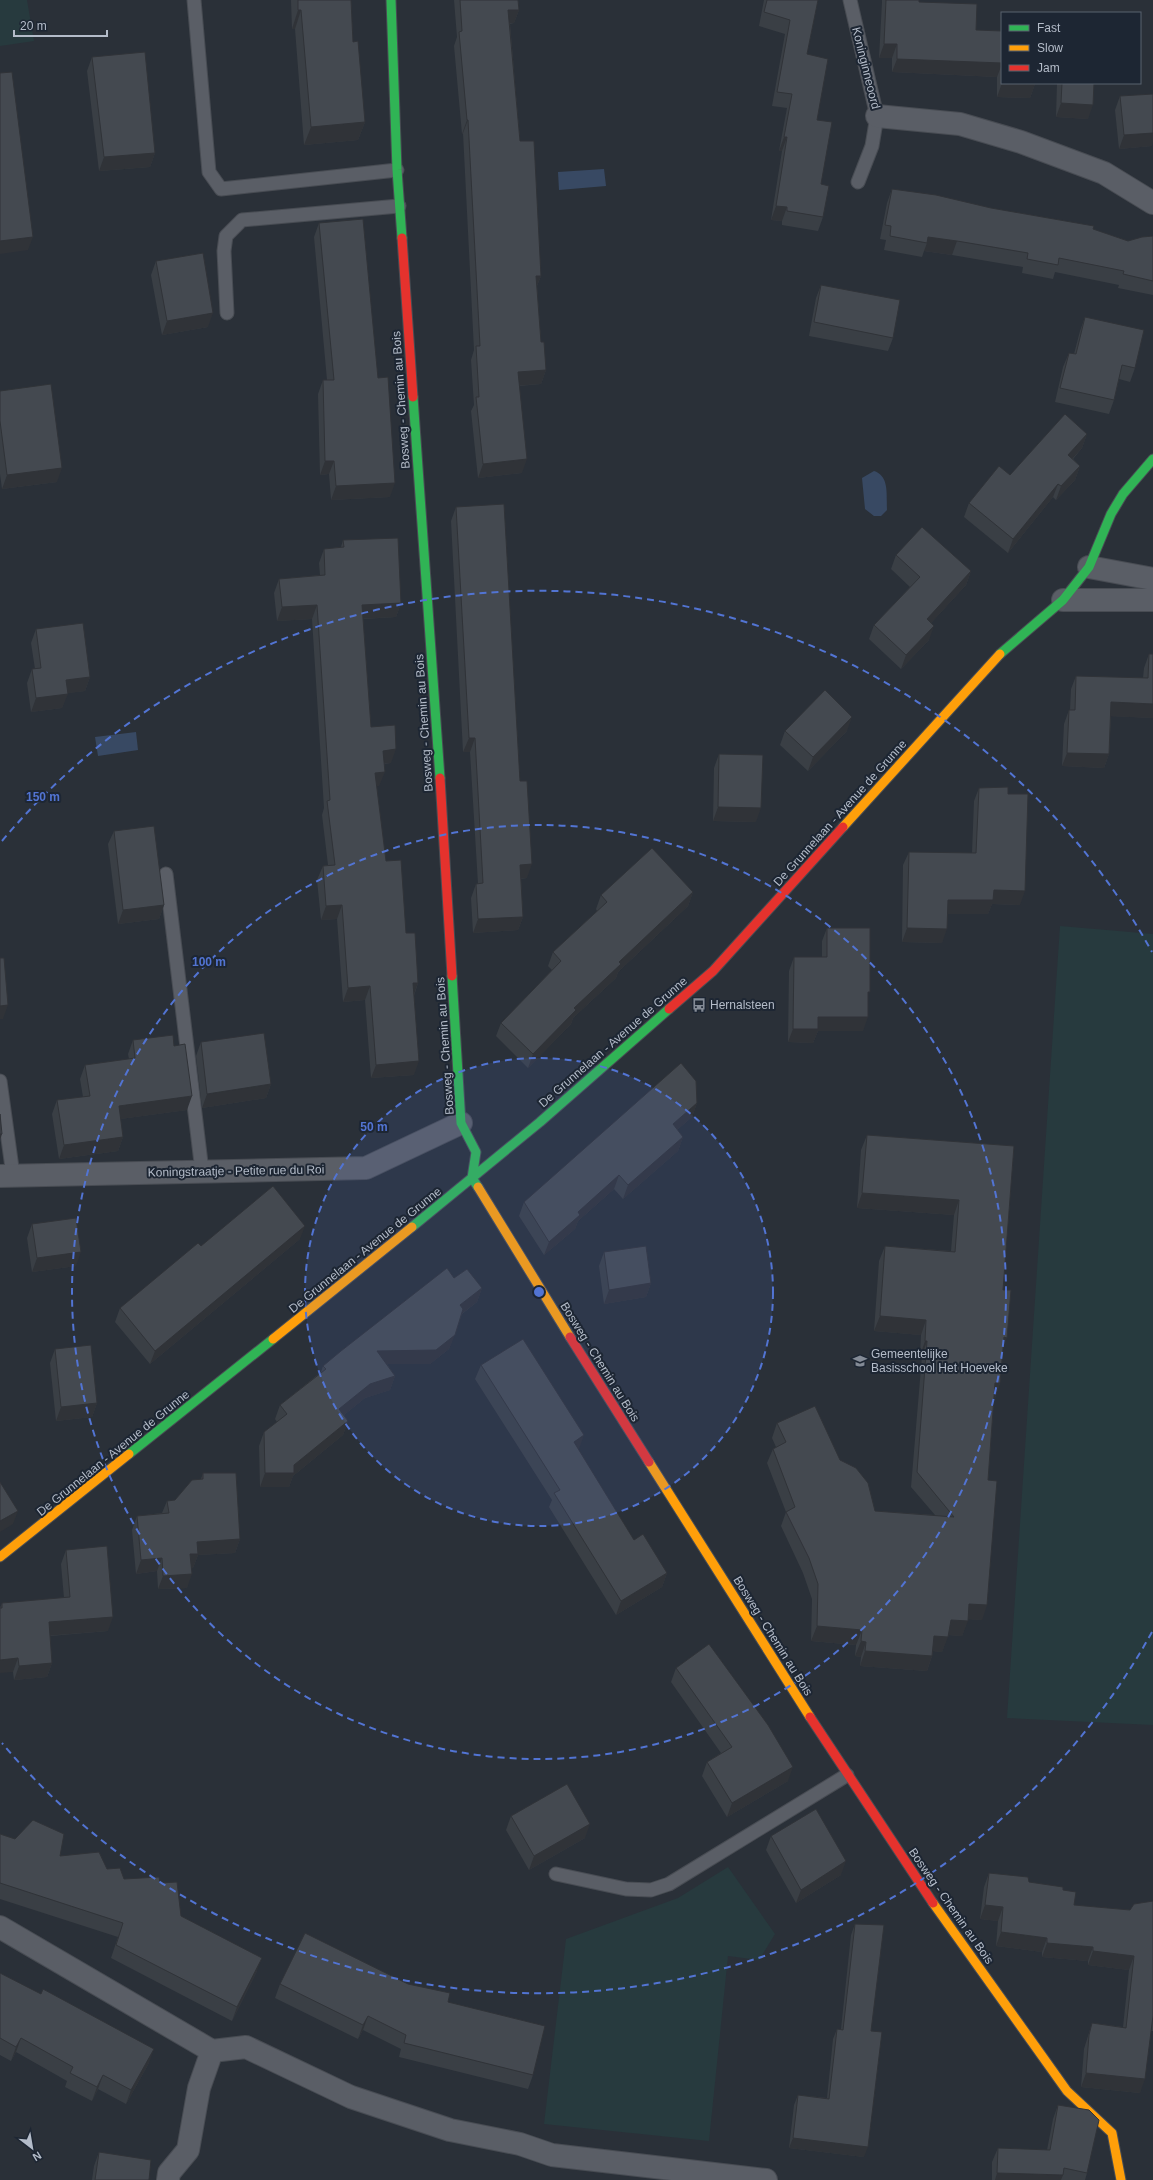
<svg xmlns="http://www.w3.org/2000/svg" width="1153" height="2180" font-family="Arial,sans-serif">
	<rect width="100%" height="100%" fill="#2a3038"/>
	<path fill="#273a3e" d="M0,0H27L34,41L0,46Z
		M1060,926L1153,934V1725L1007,1718Z
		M728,1867L775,1934L759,1960L728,1956L709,2141L544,2124L566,1939L678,1898Z"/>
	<path fill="#384963" d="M604,169L606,186L559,190L558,172Z
		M874,471C890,476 886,496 887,510L881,516H874L865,509L862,478Z
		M136,732L138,750L98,756L95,737Z"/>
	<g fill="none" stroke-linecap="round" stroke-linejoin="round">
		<defs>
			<path id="lane" d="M194,0L209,172L221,189L397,170
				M850,0L877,116L872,146L858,182
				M227,313L224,251L226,236L242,220L399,206
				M166,874L202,1171
				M0,1081L13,1175
				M556,1874L626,1889L651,1890L669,1884L847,1775"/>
			<path id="street" d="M877,116L960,124L1021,142L1104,173L1153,203
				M1089,567L1153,579
				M1063,600H1153
				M0,1176L366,1168L461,1123
				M0,1927L212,2051L246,2047L351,2097L450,2130L520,2144L552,2155L766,2180
				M168,2180L169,2173L188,2150L199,2088L212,2051"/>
			<path id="fast" d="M391,0L397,170L402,238
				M413,397L440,778
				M1000,654L1063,600L1089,567L1111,514L1123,494L1153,459
				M452,976L461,1123L476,1152L472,1178L478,1187
				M412,1227L540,1122L669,1009
				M129,1454L273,1339"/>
			<path id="slow" d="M843,827L1000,654
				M478,1187L570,1337
				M273,1339L412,1227
				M649,1462L810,1717
				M0,1557L129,1454
				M933,1903L1067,2091L1112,2133L1121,2180"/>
			<path id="jam" d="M402,238L413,397
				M440,778L452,976
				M669,1009L713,971L843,827
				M570,1337L649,1462
				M810,1717L933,1903"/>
		</defs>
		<use href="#lane" stroke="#484c53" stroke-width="15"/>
		<use href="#street" stroke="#484c53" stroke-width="24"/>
		<use href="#fast" stroke="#484c53" stroke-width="11"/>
		<use href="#slow" stroke="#484c53" stroke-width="11"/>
		<use href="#jam" stroke="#484c53" stroke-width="11"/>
		<use href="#lane" stroke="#5a5e66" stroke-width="13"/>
		<use href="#street" stroke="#5a5e66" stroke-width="22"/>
		<use href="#fast" stroke="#30b455" stroke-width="9"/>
		<use href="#slow" stroke="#ff9f0a" stroke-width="9"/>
		<use href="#jam" stroke="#e5322d" stroke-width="9"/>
	</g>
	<path fill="#3a3f45" d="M291,0H351L353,42L365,122L358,140L304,145L295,29H292Z
		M454,0H518L519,10L514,23L510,24L520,141L541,276L537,286L541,342L546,370L541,384L519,386L522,473L478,478L471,411L474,405L471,360L474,350L463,133L462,134L454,46L457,37Z
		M764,0H818L807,54L817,120L823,217L818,231L782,225V221L771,220L782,151H779L787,108L772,106L785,34L759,26Z
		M882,0H919V2L976,30L1002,31V83L1035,84L1030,98L997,97V77L892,72V58H879L882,2Z
		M92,57L155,153L150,167L99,171L87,71Z
		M1057,83H1094L1088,119L1056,117Z
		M1120,96L1152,146L1119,149L1115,110Z
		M892,189L991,208L1093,229L1128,241L1153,236V295L1118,288L1119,285L1055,272L1053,279L1022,273L1023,267L952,255L924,251L922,257L884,250L886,240L880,239L887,203Z
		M319,223L378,378L390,497L331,500L329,474L320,475L318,394L323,380H327L314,237Z
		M156,261L208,327L162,335L151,275Z
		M821,285L893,338L888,351L809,336L816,298Z
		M1085,317L1135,368L1130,382L1119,379L1114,400L1109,414L1055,402L1063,367L1069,353L1074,354L1080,331Z
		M0,391L57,482L2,489L0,474Z
		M1087,434L1082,448L1073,459L1080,466L1075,480L1056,500L1053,497L1008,553L964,517L969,503L1010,475Z
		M456,507L520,781L527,878L521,879L523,917L518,930L473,933L471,898L476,884H478L470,752H463L451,521Z
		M343,540L401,603L396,617L363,619L371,727L391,763L384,764L379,786H376L386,861L406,933L418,983L414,996V1075L371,1078L365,1000L343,1002L337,919L321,920L317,880L323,866L328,865L322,815L324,808L312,619L277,621L274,593L279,579L320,575L319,563L324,549L341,547Z
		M896,555L971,571L966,585L931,623L929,640L901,669L869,639L874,625L910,587L891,569Z
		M36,629L90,677L85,691L67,693L62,708L31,712L27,683L32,669H35L31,643Z
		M1149,654H1153V718L1111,716L1109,754L1104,768L1062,766L1064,724L1069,710H1070L1071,689L1076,676L1143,678L1144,668Z
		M785,731H847L808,771L780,745Z
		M719,754L756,822L713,821L714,768Z
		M979,788L1008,794L1020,905L992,904L988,914H947L942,943L902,942L903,865L909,852L972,853L974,801Z
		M114,831L164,905L159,919L118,924L108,844Z
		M693,892L688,906L618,972L616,978L573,1018L571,1024L528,1068L496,1036L501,1023L552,970L548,966L553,952L597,911L596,909L601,895Z
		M827,928L868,996L863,1031H818L813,1043L788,1042L789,971L794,957H822V941Z
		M133,1040L174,1046L187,1110L120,1119L123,1137L118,1151L59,1159L52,1114L57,1100L83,1097L80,1079L85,1065L129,1059L128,1054Z
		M201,1042L271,1084L266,1098L202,1108L196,1056Z
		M697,1103L692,1117L677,1130L683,1137L678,1151L623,1199L614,1189L578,1221L575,1229L544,1255L519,1216L524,1202Z
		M867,1135L1014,1146L1003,1290V1348L1000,1383L995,1398H994L988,1480L982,1620L968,1619L962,1636L948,1635L942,1652L933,1651L932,1656L927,1671L860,1666L861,1657L855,1656L856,1645L811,1641L812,1599L803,1573L781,1526L786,1512L767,1463L773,1449L776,1447L772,1438L777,1423L840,1460L875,1511L935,1515L911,1487L922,1356H920L921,1335L874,1331L879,1261L885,1246L951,1251L954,1215L857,1208L861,1150Z
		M32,1224L76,1266L32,1272L27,1238Z
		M300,1239L150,1364L115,1322L120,1308L201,1246Z
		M604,1252L651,1283L646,1297L604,1304L599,1266Z
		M454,1278L482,1288L477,1302L462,1314L449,1349L430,1364H387L395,1376L390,1390L365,1398L344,1415L348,1421L343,1435L293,1476L289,1487H260L259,1446L264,1432L277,1422L275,1419L280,1405L321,1372L323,1366Z
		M55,1349L97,1403L92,1417L56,1421L50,1363Z
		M481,1365L578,1450L634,1540L667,1573L662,1587L616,1615L549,1507L552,1500L475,1379Z
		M203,1473L240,1539L235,1553L198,1555L193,1568H191L187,1588L158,1589L157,1571L136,1574L132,1530L137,1516L162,1513L167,1501L175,1500L201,1479Z
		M66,1550L108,1631L50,1636L52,1663L47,1677L14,1680L13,1672L0,1608L2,1603L64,1598L61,1564Z
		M676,1668L788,1781L727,1817L702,1776L707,1762L721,1753L671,1682Z
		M511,1816L585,1838L529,1870L506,1830Z
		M0,1834L60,1856L107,1869L124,1879L160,1883L181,1916L257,1971L232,2021L111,1958L118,1937L0,1899Z
		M771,1836L841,1875L796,1903L766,1850Z
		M989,1873L1063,1890L1074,1905L1130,1910L1153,1901V2031H1151L1140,2093L1081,2087L1084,2049L1092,2023L1123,2027L1129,1970L1088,1965V1961L1042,1957V1952L996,1946L998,1921L980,1919L984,1887Z
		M855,1924L871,2031L864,2157L789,2148L794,2105L798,2095L827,2098L833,2039L837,2029H841L851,1935Z
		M0,1973L149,2063L126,2104L98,2089L92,2101L65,2087L67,2081L16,2052L11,2061L0,2055Z
		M280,1984H408L448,2002L533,2075L528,2089L399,2057L401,2049L363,2030L358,2039L275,1998Z
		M1058,2105L1087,2173L1085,2180H992V2162L998,2148L1047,2150L1053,2119Z
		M99,2152L149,2180H92L94,2166Z"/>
	<path fill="#303338" d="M298,10H301L295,29H292Z
		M508,10H519L514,23L503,24Z
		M884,44H897L892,58H879Z
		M897,59L1002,63V64L997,77L892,72Z
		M1002,83H1012L1035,84L1030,98L997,97Z
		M1061,103L1093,105L1088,119L1056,117Z
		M467,120H468L463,133L462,134Z
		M365,122L358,140L304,145L311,127Z
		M1153,133V142L1152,146L1119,149L1124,135Z
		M784,137H787L782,151H779Z
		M155,153L150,167L99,171L104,157Z
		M776,206L787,207L782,221L771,220Z
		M33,237L28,250L0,254V241Z
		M928,237L957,241L952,255L924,251L927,243Z
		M536,276H541L535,290Z
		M213,313L208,327L162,335L167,321Z
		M546,370L541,384L513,386L518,372Z
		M1087,434L1082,448L1063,469L1068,455Z
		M527,459L522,473L478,478L483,464Z
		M325,461H334L329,474L320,475Z
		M1080,466L1075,480L1056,500L1061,486Z
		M62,468L57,482L2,489L7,475Z
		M395,483L390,497L331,500L336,486Z
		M1058,484L1053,497L1008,553L1013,539Z
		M971,571L966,585L922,633L927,619Z
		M401,603L396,617L357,619L362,605Z
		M317,605L312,619L277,621L282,607Z
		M934,626L929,640L901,669L906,655Z
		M90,677L85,691L61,694L66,680Z
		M68,694L62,708L31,712L36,698Z
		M1111,702L1153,704V718L1106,716Z
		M852,717L847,731L808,771L813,757Z
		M469,738H475L470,752H463Z
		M396,749L391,763L378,764L383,751Z
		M1067,753L1109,754L1104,768L1062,766Z
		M385,772L379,786L370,787L375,773Z
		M718,807L761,808L756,822L713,821Z
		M532,864L527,878L515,879L520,865Z
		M994,890L1025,891L1020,905L992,904L988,914H942L948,900Z
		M693,892L688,906L618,972L616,978L573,1018L571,1024L528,1068L533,1054L574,1008L619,962Z
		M164,905L159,919L118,924L123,910Z
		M342,905L337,919L321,920L326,906Z
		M523,917L518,930L473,933L478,919Z
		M907,928L947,929L942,943L902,942Z
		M413,983H418L413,997Z
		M370,986L365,1000L343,1002L348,988Z
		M8,1005L3,1019H0V1006Z
		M818,1017H868L863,1031H818L813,1043L788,1042L793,1029Z
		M419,1061L414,1075L371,1078L376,1065Z
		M271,1084L266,1098L202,1108L207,1094Z
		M192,1096L187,1110L113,1120L119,1106Z
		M697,1103L692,1117L668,1138L673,1124Z
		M0,1134H2L0,1140Z
		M123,1137L118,1151L59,1159L64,1145Z
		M683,1137L678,1151L623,1199L628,1185Z
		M619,1175L614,1189L578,1221L575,1229L544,1255L549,1242L578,1212Z
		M862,1193L959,1200L954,1215L857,1208Z
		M305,1226L300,1239L150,1364L155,1351Z
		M81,1252L76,1266L32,1272L37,1258Z
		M651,1283L646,1297L604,1304L609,1290Z
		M482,1288L477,1302L455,1319L460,1305Z
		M880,1316L926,1320L921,1335L874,1331Z
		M455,1335L449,1349L430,1364H372L377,1351Z
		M1004,1337L1007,1338L1002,1352Z
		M925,1341H927L922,1356H920Z
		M395,1376L390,1390L365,1398L334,1423L339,1409L370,1384Z
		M995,1383H1000L995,1398L989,1397Z
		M97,1403L92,1417L56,1421L61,1407Z
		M348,1421L343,1435L293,1476L289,1487H260L265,1473L294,1465Z
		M584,1435L579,1449L569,1456L574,1442Z
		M18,1511L13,1524L0,1532V1521Z
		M240,1539L235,1553L198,1555L193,1568H185L190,1554L197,1542Z
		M162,1558L157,1571L136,1574L141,1560Z
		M667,1573L662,1587L616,1615L621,1601Z
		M192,1574L187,1588L158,1589L163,1576Z
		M969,1604L987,1605L982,1620L963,1619Z
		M113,1617L108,1631L44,1636L49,1622Z
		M951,1620L968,1621L962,1636L945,1635Z
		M817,1626L862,1630L856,1645L811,1641Z
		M934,1636L948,1637L942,1652L929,1651Z
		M861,1641L866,1642L861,1657L855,1656Z
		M865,1651L932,1656L927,1671L860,1666Z
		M18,1658L13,1672L0,1673V1660Z
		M52,1663L47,1677L14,1680L19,1666Z
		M793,1767L788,1781L727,1817L732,1803Z
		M590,1824L585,1838L529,1870L534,1856Z
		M846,1861L841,1875L796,1903L801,1890Z
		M985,1905L1003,1907L998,1921L980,1919Z
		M1001,1932L1047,1938L1042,1952L996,1946Z
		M1047,1943L1093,1947L1088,1961L1042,1957Z
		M1093,1951L1134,1956L1129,1970L1088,1965Z
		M262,1958L257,1971L232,2021L237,2007Z
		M368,2016L363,2030L358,2039L363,2025Z
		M21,2038L16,2052L11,2061L16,2047Z
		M154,2049L149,2063L126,2104L131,2090Z
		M1086,2073L1145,2079L1140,2093L1081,2087Z
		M103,2075L98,2089L92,2101L97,2087Z
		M793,2138L868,2147L864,2157L789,2148Z
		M997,2173L1063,2175L1061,2180H995Z"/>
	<path fill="#444950" stroke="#303338" d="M298,0H351L353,42L358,41L365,122L311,127L301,10H298Z
		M460,0H518L519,10H508L520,141H534L541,276H536L541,342H544L546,370L518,372L527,459L483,464L476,397H479L476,346H480L468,120H467L459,32L462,31Z
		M767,0H818L807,54L828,59L817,120L832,122L821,184L829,186L823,217L787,211V207L776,206L787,137H784L792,94L777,92L790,20L764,12Z
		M886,0H919V2L977,4L976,30L1002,31V63L897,59V44H884Z
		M145,52L155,153L104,157L92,57Z
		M12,72L33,237L0,241V73Z
		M1012,83H1035V84Z
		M1062,83H1094L1093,105L1061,103Z
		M1153,94V133L1124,135L1120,96Z
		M892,189L936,195L991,208L1094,226L1093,229L1128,241L1142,237L1153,236V281L1123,274L1124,271L1059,258L1058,265L1027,259L1028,253L957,241L928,237L927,243L890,236L891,226L885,225Z
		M363,219L378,378L388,377L395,483L336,486L334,461H325L323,380H334L319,223Z
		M203,253L213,313L167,321L156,261Z
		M821,285L900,300L893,338L814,322Z
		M1085,317L1144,330L1135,368L1122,365L1114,400L1060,388L1069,353L1076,354Z
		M51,384L62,468L7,475L0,421V391Z
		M1065,414L1087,434L1068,455L1080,466L1061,486L1058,484L1013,539L969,503L999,466L1010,475Z
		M504,504L520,781H527L532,864L520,865L523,917L478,919L476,884L483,883L475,738H469L456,507Z
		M922,527L971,571L927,619L934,626L906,655L874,625L920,577L896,555Z
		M398,538L401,603L362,605L371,727L395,725L396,749L383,751L385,772L375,773L386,861L401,860L406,933H415L418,983H413L419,1061L376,1065L370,986L348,988L342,905L326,906L323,866L335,865L327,801L330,800L317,605L282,607L279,579L325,575L324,549L344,547L343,540Z
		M83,623L90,677L66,680L68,694L36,698L32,669L41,668L36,629Z
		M1149,654H1153V704L1111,702L1109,754L1067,753L1069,710H1075L1076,676L1148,678Z
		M825,690L852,717L813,757L785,731Z
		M719,754L763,755L761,808L718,807Z
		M1008,787V794H1028L1025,891L994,890L993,900H948L947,929L907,928L909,852L976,853L979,788Z
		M154,826L164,905L123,910L114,831Z
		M652,848L693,892L619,962L621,964L574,1008L576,1010L533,1054L501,1023L561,961L553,952L607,902L601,895Z
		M827,928H870V992H868V1017H818V1029H793L794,957H827Z
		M0,958H4L8,1005L0,1006Z
		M264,1033L271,1084L207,1094L201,1042Z
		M173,1035L174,1046L185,1044L192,1096L119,1106L123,1137L64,1145L57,1100L90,1096L85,1065L135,1058L133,1040Z
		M681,1063L696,1081L697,1103L673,1124L683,1137L628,1185L619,1175L578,1212L580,1215L549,1242L524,1202Z
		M0,1114L2,1134H0Z
		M867,1135L1014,1146L1003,1290H1011L1007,1338L1004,1337L1000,1383H995L988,1480L997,1481L987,1605L969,1604L968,1621L951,1620L948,1637L934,1636L932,1656L865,1651L866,1642L861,1641L862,1630L817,1626L818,1584L809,1558L786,1512L795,1507L773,1449L786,1442L777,1423L815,1406L840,1460L856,1468L868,1483L875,1511L954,1517L917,1472L927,1341H925L926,1320L880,1316L885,1246L955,1252L959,1200L862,1193Z
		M273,1186L305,1226L155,1351L120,1308L198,1243L201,1246Z
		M76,1218L81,1252L37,1258L32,1224Z
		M646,1246L651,1283L609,1290L604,1252Z
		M447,1268L454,1278L467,1269L482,1288L460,1305L463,1309L455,1335L436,1350L377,1351L395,1376L370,1384L339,1409L348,1421L294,1465V1473H265L264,1432L287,1414L280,1405L326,1369L323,1366L341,1351Z
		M523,1339L584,1435L574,1442L634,1540L643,1534L667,1573L621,1601L554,1493L560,1490L481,1365Z
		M91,1345L97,1403L61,1407L55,1349Z
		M203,1473H236L240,1539L197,1542L198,1554H190L192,1574L163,1576L162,1558L141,1560L137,1516L169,1513L167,1501L175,1500L192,1480L203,1479Z
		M0,1482L18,1511L0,1521Z
		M107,1546L113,1617L49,1622L52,1663L19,1666L18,1658L0,1660V1608H2V1603L70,1597L66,1550Z
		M709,1644L768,1725L793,1767L732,1803L707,1762L732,1747L676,1668Z
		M567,1784L590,1824L534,1856L511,1816Z
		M816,1809L846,1861L801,1890L771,1836Z
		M33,1820L64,1834L60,1856L99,1852L107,1869L120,1868L124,1879L159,1877L160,1883L177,1882L181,1916L262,1958L237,2007L116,1945L123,1923L0,1883V1834L15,1839Z
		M989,1873L1028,1877L1029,1882L1063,1887V1890L1076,1892L1074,1905L1130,1910L1134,1904L1153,1901V2016L1145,2079L1086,2073L1089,2035L1092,2023L1126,2028L1134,1956L1093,1951V1947L1047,1943V1938L1001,1932L1003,1907L985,1905Z
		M855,1924L884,1925L871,2031L882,2032L868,2147L793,2138L798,2095L829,2099L837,2029L843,2030Z
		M305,1933L408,1984L450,1993L448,2002L545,2026L533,2075L404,2043L406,2035L368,2016L363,2025L280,1984Z
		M0,1973L41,1994L43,1989L154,2049L131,2090L103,2075L97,2087L70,2073L73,2067L21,2038L16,2047L0,2038Z
		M1058,2105L1089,2110L1099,2120L1087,2173L1064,2168L1063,2175L997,2173L998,2148L1050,2150Z
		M99,2152L151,2160L149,2180H95Z"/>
	<circle cx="539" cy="1292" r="234" fill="#5274d3" fill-opacity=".12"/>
	<g fill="none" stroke="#5274d3" stroke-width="2" stroke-dasharray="7 5">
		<circle cx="539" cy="1292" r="234"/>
		<circle cx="539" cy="1292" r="467"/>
		<path d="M1152 1632A701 701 0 0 1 2 1743M2 841A701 701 0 0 1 1152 952"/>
	</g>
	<defs>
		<symbol id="bus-bare" viewBox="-9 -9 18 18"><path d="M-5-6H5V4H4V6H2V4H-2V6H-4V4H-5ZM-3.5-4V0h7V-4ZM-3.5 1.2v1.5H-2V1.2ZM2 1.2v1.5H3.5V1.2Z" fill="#848b96" stroke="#1d2633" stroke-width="2.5" paint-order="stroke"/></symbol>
		<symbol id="school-bare" viewBox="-9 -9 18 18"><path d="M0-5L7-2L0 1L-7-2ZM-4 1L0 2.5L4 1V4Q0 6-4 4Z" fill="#848b96" stroke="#1d2633" stroke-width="2.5" paint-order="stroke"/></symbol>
	</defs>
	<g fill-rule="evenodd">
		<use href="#bus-bare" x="689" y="995" width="20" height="20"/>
		<use href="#school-bare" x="850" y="1351" width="20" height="20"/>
	</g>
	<g text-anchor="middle" stroke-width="4" stroke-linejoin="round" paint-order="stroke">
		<g font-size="12" fill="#b4bcc9" stroke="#1d2633">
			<text transform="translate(866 68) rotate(76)" y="4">Koninginneoord</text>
			<text transform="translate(401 400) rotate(-94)" y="4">Bosweg - Chemin au Bois</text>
			<text transform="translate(424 723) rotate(-94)" y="4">Bosweg - Chemin au Bois</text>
			<text transform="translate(840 813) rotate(-48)" y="4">De Grunnelaan - Avenue de Grunne</text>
			<text transform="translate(613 1042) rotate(-41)" y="4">De Grunnelaan - Avenue de Grunne</text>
			<text transform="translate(445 1046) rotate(-94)" y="4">Bosweg - Chemin au Bois</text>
			<text transform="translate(236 1171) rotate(-1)" y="4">Koningstraatje - Petite rue du Roi</text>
			<text transform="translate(365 1250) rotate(-39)" y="4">De Grunnelaan - Avenue de Grunne</text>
			<text transform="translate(600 1362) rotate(58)" y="4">Bosweg - Chemin au Bois</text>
			<text transform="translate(113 1453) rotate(-39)" y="4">De Grunnelaan - Avenue de Grunne</text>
			<text transform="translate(773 1636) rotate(58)" y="4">Bosweg - Chemin au Bois</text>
			<text transform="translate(951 1906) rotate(55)" y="4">Bosweg - Chemin au Bois</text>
		</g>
		<g font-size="12" fill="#b4bcc9" stroke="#1d2633" text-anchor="start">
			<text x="710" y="1009">Hernalsteen</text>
			<text x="871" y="1358">Gemeentelijke<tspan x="871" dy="14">Basisschool Het Hoeveke</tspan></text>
		</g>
	</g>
	<circle cx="539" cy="1292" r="6" fill="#5274d3" stroke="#1d2633" stroke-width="2"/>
	<g font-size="12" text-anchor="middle" font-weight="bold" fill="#5274d3" stroke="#1d2633" stroke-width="4" stroke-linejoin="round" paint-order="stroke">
		<text x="43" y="801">150 m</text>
		<text x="209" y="966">100 m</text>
		<text x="374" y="1131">50 m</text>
	</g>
	<rect x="1001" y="12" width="140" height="72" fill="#1d2633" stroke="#59626f"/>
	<rect x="1009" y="25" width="20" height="6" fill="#30b455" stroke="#59626f"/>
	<text x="1037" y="32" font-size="12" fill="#b4bcc9">Fast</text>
	<rect x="1009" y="45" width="20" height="6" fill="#ff9f0a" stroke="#59626f"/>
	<text x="1037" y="52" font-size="12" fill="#b4bcc9">Slow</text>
	<rect x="1009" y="65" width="20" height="6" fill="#e5322d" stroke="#59626f"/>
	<text x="1037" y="72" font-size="12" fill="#b4bcc9">Jam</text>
	<g transform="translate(32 2148) rotate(149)" stroke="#1d2633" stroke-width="3" paint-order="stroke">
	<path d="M0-3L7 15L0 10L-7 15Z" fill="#b4bcc9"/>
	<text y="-6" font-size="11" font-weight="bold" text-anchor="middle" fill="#b4bcc9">N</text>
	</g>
	<path d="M14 30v6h93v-6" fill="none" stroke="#b4bcc9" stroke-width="2"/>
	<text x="20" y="30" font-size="12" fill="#b4bcc9" stroke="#1d2633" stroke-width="3" paint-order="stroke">20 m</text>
</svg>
